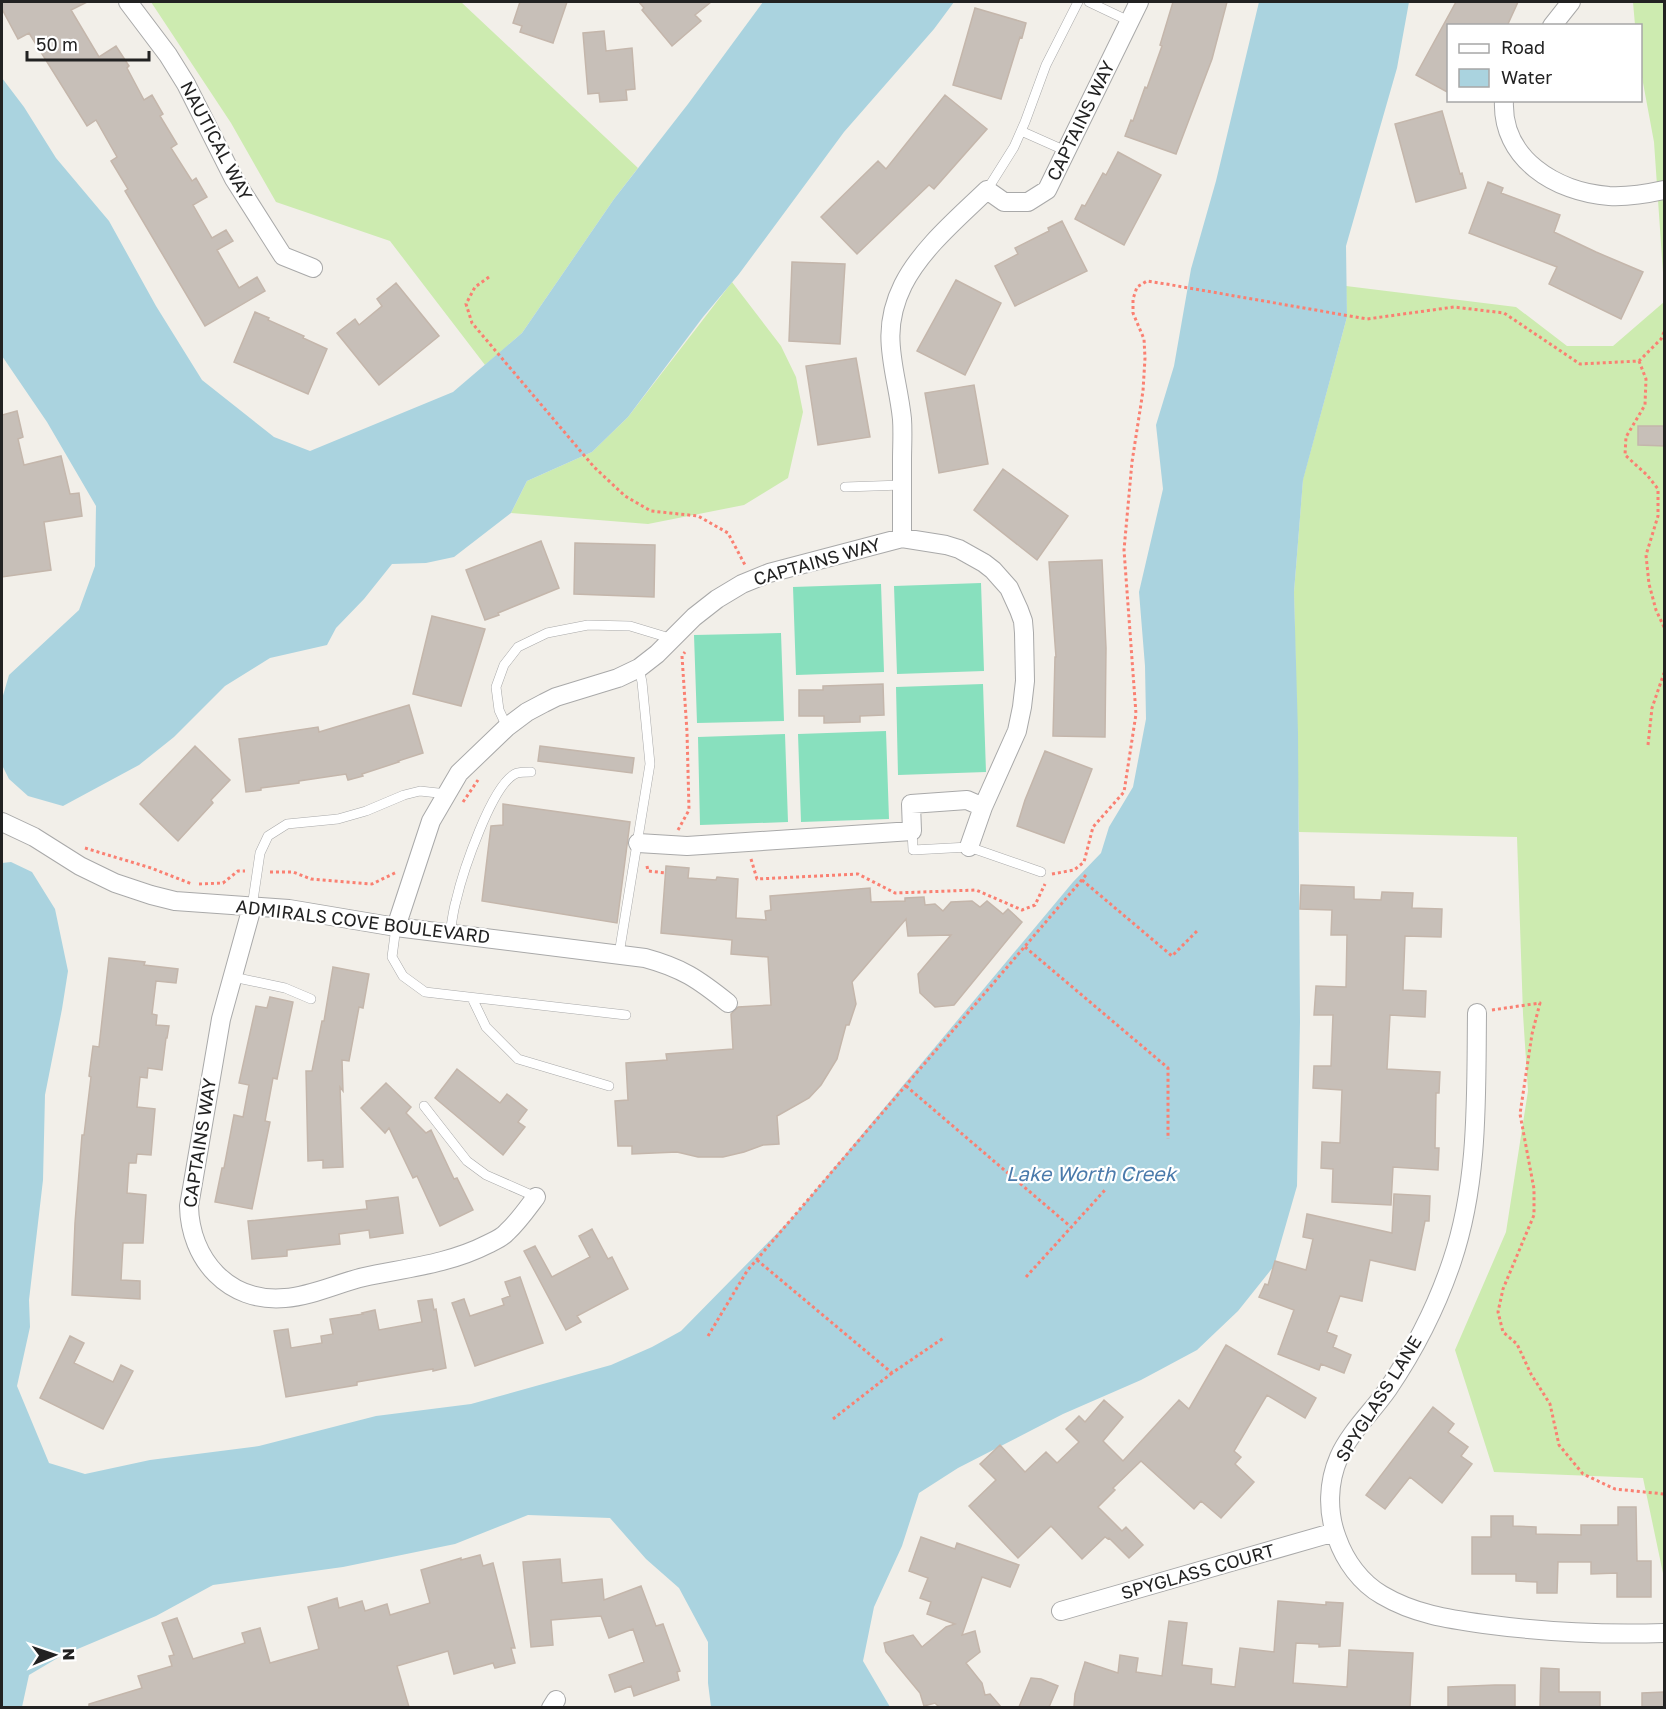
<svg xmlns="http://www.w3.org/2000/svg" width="1666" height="1709" font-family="'Golos Text',sans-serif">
	<rect width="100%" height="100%" fill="#f2efe9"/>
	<path fill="#cdebb0" d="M151,2H461L638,168L614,199L522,333L485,365L390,241L276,202L231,123Z
		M1633,2H1664V287L1654,142L1641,72L1640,26L1635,25Z
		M732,282L781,346L796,377L803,412L788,478L744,505L648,524L511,513L527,481L592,452L628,417Z
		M1346,286L1516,307L1567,346H1613L1664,302V1578L1643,1478L1494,1472L1455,1350L1506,1232L1528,1091L1523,1014L1517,837L1299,832L1294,592L1303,479L1347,317Z"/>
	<path fill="#88e0be" d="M981,583L984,671L897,674L894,586Z
		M881,584L884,672L796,675L793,587Z
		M781,633L784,721L697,723L694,635Z
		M983,684L986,772L898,775L896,687Z
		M886,731L889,819L801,822L798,734Z
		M785,734L788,822L700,825L698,737Z"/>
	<path fill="#aad3df" d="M763,2H954L934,29L844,132L739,274L703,317L628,417L592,452L527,481L511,513L454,557L426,563L392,564L364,599L336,628L327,645L270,658L225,686L174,737L139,765L63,806L28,796L9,779L2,765V699L9,675L79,610L95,566L96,506L47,422L2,356V78L24,107L56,158L109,221L156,306L202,380L274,437L310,451L453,392L522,333L614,199L688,104Z
		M1259,2H1409L1397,68L1346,246L1347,317L1303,480L1294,592L1298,733L1300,1022L1297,1186L1274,1266L1238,1311L1197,1350L1141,1380L1063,1414L958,1468L919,1493L902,1546L874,1607L863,1661L890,1707H711L708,1683V1642L679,1588L646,1559L610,1518L528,1515L455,1544L343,1567L213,1585L156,1616L61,1656L29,1675L22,1707H2V863L11,862L32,872L55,909L68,971L62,1009L45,1095L43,1180L29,1300L30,1327L17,1386L49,1463L85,1474L150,1460L259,1446L376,1416L471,1404L611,1365L652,1347L681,1331L793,1217L1073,882L1101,853L1109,827L1133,787L1146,719L1145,666L1139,592L1163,489L1156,425L1174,366L1191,269L1216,181Z"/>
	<path fill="#c7bfb8" stroke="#c4b6ab" stroke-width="1.5" d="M2,2H87L71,10L99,57L116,46L129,66L127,68L144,100L152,95L163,114L160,116L177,144L171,148L192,181L196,178L207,197L193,205L212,238L226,230L233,241L217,250L239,288L257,277L265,291L205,326L125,191L128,189L111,161L117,157L96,120L87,126L29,33L18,39L2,9Z
		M520,2H567L553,43L520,32L522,26L513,23Z
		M639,2H711L695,15L701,21L672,46L642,10L644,8Z
		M1173,2H1227L1212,59L1176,154L1125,136L1131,120L1133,121L1145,87L1147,88L1162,46L1160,45Z
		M1456,2H1518L1507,26H1449V93L1416,75Z
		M975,8L1026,23L1022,38L1020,37L1001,99L953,85Z
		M604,31L606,51L632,48L635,89L626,90L627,100L600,102L599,93L588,94L583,33Z
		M945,95L987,129L934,189L929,185L857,254L821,217L878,161L886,169Z
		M1442,111L1460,174L1462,173L1466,188L1416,202L1395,124Z
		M1118,152L1161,175L1124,245L1075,219L1082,205L1085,206L1103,173L1106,175Z
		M1488,182L1503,188L1501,193L1560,215L1554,232L1596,252L1643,272L1621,319L1549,284L1557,267L1469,233Z
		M1062,221L1087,271L1015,306L995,266L1018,254L1015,248L1049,231L1048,228Z
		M792,262L845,264L840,344L789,341Z
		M956,280L1001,303L965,375L917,351Z
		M396,283L439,336L379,385L337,333L355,319L359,325L382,306L377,299Z
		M255,312L269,318L268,320L304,336L303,338L327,349L308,394L234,362Z
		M856,358L870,437L818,445L806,366Z
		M974,385L988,464L939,473L925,393Z
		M17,411L23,437L18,439L24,465L61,456L70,494L79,493L82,516L44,522L51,570L2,577V415Z
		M1638,426H1665V446L1638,445Z
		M1003,469L1068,516L1037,560L974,510Z
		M541,541L559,588L498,613L499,615L485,620L466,570Z
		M575,543L655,545L654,597L574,594Z
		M1102,560L1106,648L1105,737L1053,736L1055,657H1056L1049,562Z
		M432,616L485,629L461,706L413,694Z
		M883,684L884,715L860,716V722L824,723V716H799V690H823V686Z
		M409,705L423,753L398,761L399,762L362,774L363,776L348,780L346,774L299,781V783L261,788V790L246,792L239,739L318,727L319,732Z
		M195,746L230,780L211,800L213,803L178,841L140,804Z
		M540,746L634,758L632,773L538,761Z
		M1045,751L1092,769L1064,843L1017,826L1025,800Z
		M503,804L630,822L617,923L482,901L491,826L503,825Z
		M666,866L689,868L688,878L716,880L717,877L738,879L736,918L766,920L765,911L771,910L770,896L870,888L871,902L905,901V898L924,897L925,905L935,904L943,911L951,902L972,901L980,907L987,901L1003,914L1008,909L1022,922L954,1005L935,1007L920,993L918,974L951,935L908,936L906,919L852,982L856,1004L849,1025H846L837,1059L821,1085L809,1098L777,1116L779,1144L763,1145L744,1152L723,1157H698L677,1152L632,1154V1146H618L615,1101L628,1100L626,1063L667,1060L666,1054L733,1049L731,1014L738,1007L771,1005L768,957L731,954L732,940L661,933Z
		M1301,885L1354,887V899L1381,900L1382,892L1413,893L1412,908L1442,909L1441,937L1405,936L1403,990L1426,991L1425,1017L1390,1015L1387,1069L1440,1072L1439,1093H1436L1435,1148H1439L1438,1170L1393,1167L1391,1205L1332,1202L1333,1169L1321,1168L1322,1142L1340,1143L1342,1090L1313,1088L1314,1066H1331L1333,1015H1314L1316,986L1346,987L1347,935H1331L1332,910L1300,909Z
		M109,958L145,962L144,965L178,969L176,983L156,981L152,1014L157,1015L156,1025L169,1026L167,1038H166L162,1070L148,1068L147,1078L140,1077L137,1107L155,1109L151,1155L137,1154L136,1163H129L127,1193L146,1195L143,1243H123L121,1280L140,1281V1299L72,1295L75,1223L82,1135H84L91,1077L89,1076L93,1046L99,1047Z
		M333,967L369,974L363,1008L359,1007L349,1061L342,1060L343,1091L340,1087L343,1167L323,1168V1160L308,1161L306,1071H312L322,1021H324Z
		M270,997L293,1002L277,1079L273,1078L265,1121L270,1122L252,1209L215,1202L222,1168H224L234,1115L243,1117L249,1085L239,1083L256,1006L267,1008Z
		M457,1069L500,1103L507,1094L527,1110L518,1122L525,1127L503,1155L435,1098Z
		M386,1083L411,1107L406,1113L426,1133L431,1130L454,1179L457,1178L473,1210L440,1226L417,1176L413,1178L389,1128L385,1133L361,1108Z
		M1394,1194L1430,1196L1429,1221H1425L1415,1270L1370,1260L1362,1301L1340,1296L1327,1332L1337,1336L1333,1347L1351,1355L1344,1373L1321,1364L1319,1370L1278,1354L1294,1310L1259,1297L1265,1284L1268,1285L1275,1261L1306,1270L1313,1239L1303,1237L1307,1214L1392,1233Z
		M398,1197L403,1233L370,1238L369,1230L339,1234L340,1244L287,1250V1256L252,1259L248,1221L367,1209L366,1201Z
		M592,1229L608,1259L612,1257L628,1289L577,1316L581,1322L566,1330L524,1251L535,1246L552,1277L590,1257L579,1236Z
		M520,1277L543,1343L475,1366L452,1303L464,1299L470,1316L504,1305L502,1299L510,1296L505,1282Z
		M432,1299L434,1310L436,1309L446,1368L433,1371V1369L357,1382V1385L286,1397L274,1331L288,1329L291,1348L322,1343L321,1336L333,1334L330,1319L363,1314L362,1313L375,1310L379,1330L422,1322L418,1301Z
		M70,1336L84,1343L74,1363L113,1382L121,1365L133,1371L103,1429L40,1398Z
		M1226,1345L1316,1398L1305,1418L1267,1395L1234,1451L1241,1457L1235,1464L1254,1482L1221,1518L1201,1501L1194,1509L1141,1461L1113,1488L1115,1490L1098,1507L1122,1531L1126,1527L1143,1545L1129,1558L1109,1538L1108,1539L1105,1537L1082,1559L1051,1526L1018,1558L969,1506L996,1480L980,1464L1000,1445L1025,1472L1046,1452L1057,1463L1079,1442L1066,1429L1079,1416L1085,1422L1104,1400L1123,1417L1103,1441L1123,1461L1179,1400L1189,1409Z
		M1433,1407L1454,1424L1448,1432L1468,1447L1461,1456L1472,1464L1442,1503L1410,1477L1385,1509L1366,1495Z
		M1618,1507H1636L1637,1561H1651V1597H1617V1573L1591,1574V1562H1558L1557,1593H1537V1582L1516,1581V1574H1472V1537H1491V1516H1513V1526L1536,1527V1534L1581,1535V1525H1618Z
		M921,1537L955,1549L957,1543L1019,1565L1010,1587L982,1577L962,1635L975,1631L980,1652L966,1663L982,1683L985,1695L990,1694L1001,1707H939L935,1703L924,1706L920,1693L886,1652L884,1643L913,1635L922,1647L946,1627L955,1624L927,1614L931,1602L920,1598L928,1578L909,1571Z
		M480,1555L483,1566L493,1563L515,1648H511L515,1663L495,1668L493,1663L454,1674L448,1651L397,1666L409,1707H89V1704L142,1688L138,1676L172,1666L169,1656L174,1655L162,1623L177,1618L193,1659L245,1643L242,1633L260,1628L270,1663L319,1649L308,1607L337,1598L339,1608L362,1601L365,1611L387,1604L390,1615L430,1603L421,1570L461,1558V1560Z
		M560,1559L562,1583L602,1579L604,1600L641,1586L656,1626L663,1624L680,1671L677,1672L679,1680L634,1696L631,1686L615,1692L609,1675L644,1662L633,1629L609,1638L601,1616L551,1620L553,1645L531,1647L523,1562Z
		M1278,1601L1326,1605V1602L1343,1603L1340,1646L1319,1647V1644L1296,1643L1293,1683L1347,1687L1349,1650L1413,1653L1410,1707H1074L1075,1694L1085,1662L1118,1673L1120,1655L1138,1658L1136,1672L1162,1676L1169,1621L1187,1623L1182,1665L1212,1669L1211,1684L1235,1687L1240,1648L1274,1652Z
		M1541,1668L1559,1669V1692H1600V1707H1540Z
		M1031,1678L1041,1679L1058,1686L1049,1707H1019Z
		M1495,1685H1515V1707H1448V1687Z
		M1664,1692V1707H1642V1693Z"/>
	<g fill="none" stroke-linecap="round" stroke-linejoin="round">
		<defs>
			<path id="service" d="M1089,2L1129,21
				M1021,131L1066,151
				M987,190L1014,147L1025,122L1046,65L1078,2
				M845,487L902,485
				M507,727L499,710L496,687L504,665L518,647L547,633L588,625L630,626L673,639
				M912,831L913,850L969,847L1041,872
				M252,907L260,853L268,836L287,824L338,819L366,811L404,795L420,791L447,794
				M396,927L392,957L403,976L425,992L626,1015
				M450,933C452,922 453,911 456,901C462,875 492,782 517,773C521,772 527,772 531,772
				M619,954L650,764L642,682L639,668
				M233,977L285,988L311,999
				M472,998L486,1027L518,1059L609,1086
				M424,1106L467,1161L486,1175L536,1197"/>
			<path id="minor" d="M128,2L168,55L186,84L234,179L283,256L313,268
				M1552,26L1571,2
				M1504,100C1501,159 1556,192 1609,196C1628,197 1646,194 1664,190
				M902,538C902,512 902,486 902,460C902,447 903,433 902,419C897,370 878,335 903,285C921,249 958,218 987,190L1004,202H1028L1047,190L1139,2
				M2,822L34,837L80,866L115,883L151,895L175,901L289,909L396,927L645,958C682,968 698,979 728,1003
				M638,843L687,846L912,831L911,804L967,800L983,807
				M252,907L221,1019L189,1206C190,1259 228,1303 285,1298C312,1296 338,1283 364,1277C406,1268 449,1264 488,1244C494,1241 502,1238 507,1232C518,1222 527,1209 536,1197
				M396,927L431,821L459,773L507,727L527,712L544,703L556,697L618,678L639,668L657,654L694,617L717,599L742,584L769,573L902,538L946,545L959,549L984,563L993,570L1009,588L1019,610L1023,621L1024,633L1025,681L1022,707L1017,731L983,807L969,847
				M1477,1013C1476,1096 1479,1181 1452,1261C1437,1306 1415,1349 1388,1389C1372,1412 1350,1432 1339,1457C1328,1482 1327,1512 1337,1538C1345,1561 1361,1583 1382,1595C1414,1614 1448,1619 1484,1624C1544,1632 1604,1635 1664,1633
				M1061,1611L1335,1532
				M551,1708L556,1700"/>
		</defs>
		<use href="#service" stroke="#a9a9a9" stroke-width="10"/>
		<use href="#minor" stroke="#a9a9a9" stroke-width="20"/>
		<path stroke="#fa8072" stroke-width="3" stroke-dasharray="3 3" stroke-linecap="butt" d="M489,277L475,287L466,304L472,323L594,467L625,496L651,511L698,516L728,533L745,565
			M1639,361L1646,379L1645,405L1626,437L1625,455L1647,475L1658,489V516L1646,555L1649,584L1656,610L1664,627
			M1648,745L1652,708L1664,673
			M463,802L478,780
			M678,830L689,810L687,732L682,656L685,652
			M85,848L151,868L192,884
			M751,859L757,879L858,874L895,893L976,890L1022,910L1035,905L1045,884
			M647,866L648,871L666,873
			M270,872H293L311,879L372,884L397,872
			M1052,874L1074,870L1084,862L1093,827L1124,792L1136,714L1124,550L1132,462L1143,391L1145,358L1144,339L1133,313V299L1137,287L1147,281L1166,284L1367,319L1454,307L1504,313L1580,364L1639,361L1661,339L1664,332
			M1082,880L1172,956L1199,929
			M199,884L223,883L238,871H245
			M1025,947L1168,1068V1139
			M1492,1010L1540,1003L1532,1034L1520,1114L1534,1189V1215L1503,1289L1498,1312L1503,1332L1517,1344L1531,1374L1550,1404L1559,1445L1583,1474L1615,1489L1664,1494
			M906,1086L1071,1227
			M757,1260L892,1373L945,1337
			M1026,1277L1105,1190
			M708,1336L747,1271L1086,875
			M833,1419L892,1373"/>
		<use href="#service" stroke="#fff" stroke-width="9"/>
		<use href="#minor" stroke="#fff" stroke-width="18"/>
	</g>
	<g text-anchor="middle" stroke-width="4.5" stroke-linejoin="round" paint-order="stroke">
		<g font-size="18" fill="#222" stroke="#fff">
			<text transform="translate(1081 121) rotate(-64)" y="6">CAPTAINS WAY</text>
			<text transform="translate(216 141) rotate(62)" y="6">NAUTICAL WAY</text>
			<text transform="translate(817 562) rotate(-16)" y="6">CAPTAINS WAY</text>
			<text transform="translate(363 922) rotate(7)" y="6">ADMIRALS COVE BOULEVARD</text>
			<text transform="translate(200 1143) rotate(-81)" y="6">CAPTAINS WAY</text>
			<text transform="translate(1379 1399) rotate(-58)" y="6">SPYGLASS LANE</text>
			<text transform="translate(1198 1572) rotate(-16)" y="6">SPYGLASS COURT</text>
		</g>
		<g font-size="20" font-style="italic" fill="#4a7aab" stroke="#fff">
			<text x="1091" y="1181">Lake Worth Creek</text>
		</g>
	</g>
	<rect width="1666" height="1709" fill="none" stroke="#222222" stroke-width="6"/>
	<rect x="1447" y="24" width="195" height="78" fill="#ffffff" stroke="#a7a7a7" stroke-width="1.5"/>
	<rect x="1459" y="44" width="30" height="9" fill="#ffffff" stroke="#a7a7a7" stroke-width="1.5"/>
	<text x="1501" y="54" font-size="18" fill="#222222">Road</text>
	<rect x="1459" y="69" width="30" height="18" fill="#aad3df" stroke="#a7a7a7" stroke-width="1.5"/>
	<text x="1501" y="84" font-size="18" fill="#222222">Water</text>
	<g transform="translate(54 1655) rotate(88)" stroke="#ffffff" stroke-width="4.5" paint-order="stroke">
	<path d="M0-4.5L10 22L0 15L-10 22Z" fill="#222222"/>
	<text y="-9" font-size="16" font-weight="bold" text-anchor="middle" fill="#222222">N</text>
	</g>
	<path d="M27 51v9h122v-9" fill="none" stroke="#222222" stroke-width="3"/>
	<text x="36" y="51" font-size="18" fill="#222222" stroke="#ffffff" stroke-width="4.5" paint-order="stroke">50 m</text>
</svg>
